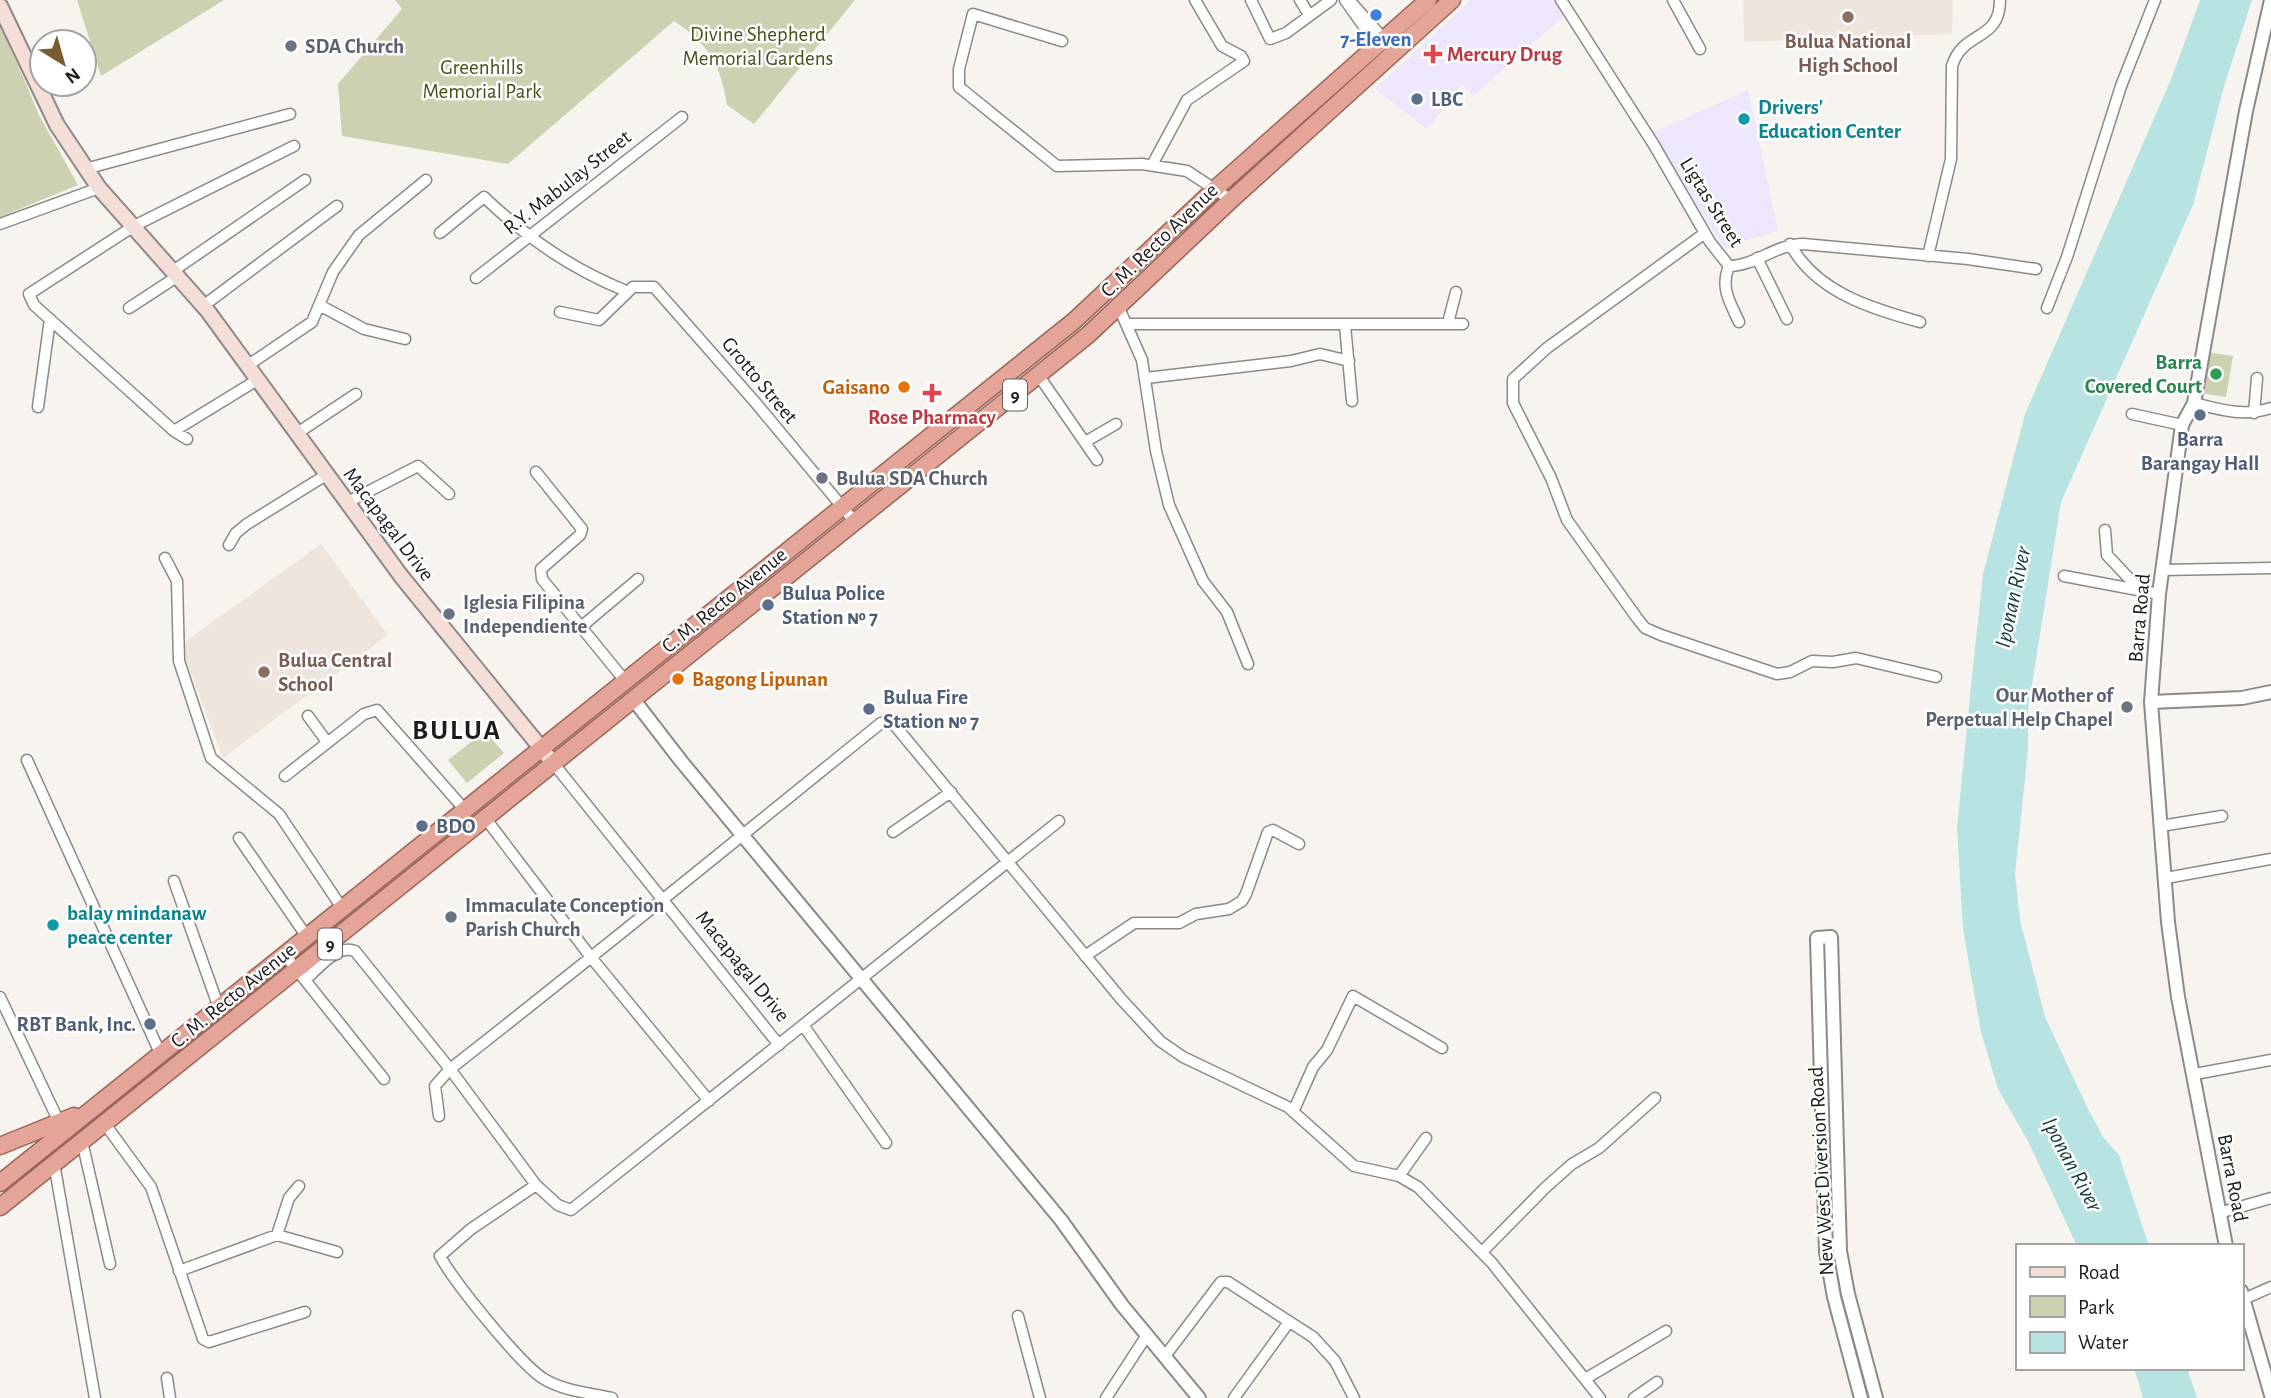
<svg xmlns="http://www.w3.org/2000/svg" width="2271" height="1398" font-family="'Alegreya Sans',sans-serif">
	<rect width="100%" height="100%" fill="#f7f4f0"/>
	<path fill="#ede6fc" d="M1471,0H1555L1565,15L1473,96L1462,84L1427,129L1375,89Z
		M1748,90L1778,231L1723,247L1652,133Z"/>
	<path fill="#eee6dc" d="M1743,0H1953L1952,34L1744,42Z
		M321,544L388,635L223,758L180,645Z"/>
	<path fill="#cdd1b1" d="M77,0H224L101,76Z
		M395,0H855L754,124L727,105C721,64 708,44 674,21L508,164L342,136L338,84L402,9Z
		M0,22L39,115L78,185L0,217Z
		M2206,352L2233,356L2226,397L2199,393Z
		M485,731L504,753L467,783L448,760Z"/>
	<path fill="#b7e3e3" d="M2200,0H2252L2225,83L2193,205L2061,502L2028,710V750L2015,874L2020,920L2045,1017L2088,1109L2103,1137L2119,1155L2149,1246H2077L2028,1141L1998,1089L1981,1032L1972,981L1963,929L1957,828L1972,676L1983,574L2025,414L2172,77Z
		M2134,1368H2187L2197,1398H2143Z"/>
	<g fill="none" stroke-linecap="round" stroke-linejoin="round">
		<defs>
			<path id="minor" d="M1251,0L1270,39L1286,33L1331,0
				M1300,0L1309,15
				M1345,0L1377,45
				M1349,0L1384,39
				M1561,0L1654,145L1710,242L1729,266
				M1673,0L1700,49
				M1062,41L973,14L959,69V87L1057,166L1142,164L1187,171L1231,200
				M1152,165L1187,100L1244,61L1241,56L1222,46L1195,0
				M85,169L290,114
				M0,224L99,188
				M440,233L484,197C527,238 570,268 626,291
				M1705,233L1547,348L1513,379V403L1551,478L1567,520L1637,618L1645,628L1661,635L1777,674L1790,672L1812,661L1833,662L1856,658L1936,677
				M1790,244C1816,292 1870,308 1920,322
				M1928,256L1951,159L1952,66C1963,30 2000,42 2000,0
				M1757,258L1787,319
				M1729,266C1755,266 1776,244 1803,244L1968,259L2036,269
				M1729,266C1720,288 1730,302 1739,322
				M173,271L305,180
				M476,278L682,117
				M203,306L337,206
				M321,306L364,329L405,339
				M129,308L178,276
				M1119,308L1142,360L1156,451L1169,505L1203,581L1227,612L1248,664
				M2047,308L2067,257L2121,86L2155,0
				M560,312L599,320L633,287H654L755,402L854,521
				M1448,323L1456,292
				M1128,324H1463
				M1345,325L1352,401
				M247,366L312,322L333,272L359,235L426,180
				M1039,376L1097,460
				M1146,378L1291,361L1320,354L1349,361
				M2194,403C2221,410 2243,417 2271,408
				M38,407L50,319
				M2254,413L2257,378
				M2132,414L2182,425
				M174,431L257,380
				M296,434L356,394
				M187,439L174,431L34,305L29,294L134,226L294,146
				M1085,442L1116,424
				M536,472L582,529L580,535L541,569L542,579L626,682
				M346,503L418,466L449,494
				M2105,530L2107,555L2139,589
				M229,545L236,533L247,524L326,475
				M165,558L177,581L179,661L211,758L279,814L342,908
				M2162,570L2271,568
				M2064,576L2159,594
				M581,627L638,579
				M308,716L327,742
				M27,760L161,1055
				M554,764L779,1045
				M285,776L364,714L377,710L465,810
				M486,819L590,956L709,1101
				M2161,826L2222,816
				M893,832L951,792
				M239,838L307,937
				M2166,878L2271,859
				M174,881L219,1008
				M285,955L384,1079
				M1085,956L1134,923H1179L1196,914L1229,909L1242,901L1246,894L1268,832L1273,830L1299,844
				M305,980C318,969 337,944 355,951L450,1069L536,1185L558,1205L571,1210L1059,821
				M0,997L59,1122
				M803,1025L886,1143
				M2195,1074L2271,1060
				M1293,1112L1313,1067L1327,1050L1353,996L1442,1048
				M439,1116L435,1086L450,1069C595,956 737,839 881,723L892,722L1122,1000L1160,1041L1183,1057L1288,1107L1354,1166L1399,1176L1418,1187L1492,1263L1600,1398
				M105,1124L151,1187L203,1339L209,1342L305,1312
				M82,1141L110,1264
				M54,1163L95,1398
				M1399,1176L1426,1138
				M536,1185L471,1229L440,1256C454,1282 520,1364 544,1379C564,1391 590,1393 612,1398
				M2219,1213L2271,1198
				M277,1235L289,1198L299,1186
				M1482,1252L1546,1187L1572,1164L1599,1148L1655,1098
				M179,1271L277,1235L337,1252
				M2244,1299L2271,1287
				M1018,1316L1040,1398
				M1165,1356L1221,1282H1228L1313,1337L1335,1361L1354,1398
				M167,1378L170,1398
				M1585,1379L1666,1331
				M1106,1398L1147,1335
				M1234,1398L1289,1322
				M1634,1398L1657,1382"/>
			<path id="tertiary" d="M634,700L681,761L1061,1220L1122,1305L1199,1398
				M2151,702L2242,698L2271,692
				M2226,1246L2178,997L2168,922L2151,702L2159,594L2182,425L2194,403L2246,111L2271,0
				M2241,1291L2271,1395
				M1861,1398L1834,1297L1826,1252L1817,938L1831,937L1840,1251L1848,1294L1876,1398"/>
			<path id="secondary" d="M0,6L57,125L99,188L207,310L401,576L554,764"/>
			<path id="trunk" d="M0,1146L74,1116
				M0,1183L1074,321L1216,188L1428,0
				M0,1207L1088,335L1231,200L1452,0"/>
		</defs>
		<use href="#minor" stroke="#8c8986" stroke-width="13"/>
		<use href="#tertiary" stroke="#8c8986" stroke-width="16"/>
		<use href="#secondary" stroke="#8c8986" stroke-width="18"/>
		<use href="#trunk" stroke="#9a665a" stroke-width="19"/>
		<use href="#minor" stroke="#fff" stroke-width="10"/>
		<use href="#tertiary" stroke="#fff" stroke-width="12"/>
		<use href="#secondary" stroke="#f5ddd8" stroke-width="14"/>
		<use href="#trunk" stroke="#e4a497" stroke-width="16"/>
	</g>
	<circle fill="#3f7fe0" stroke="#fff" stroke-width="2.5" cx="1376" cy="15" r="7"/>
	<g fill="#8d6e63" stroke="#fff" stroke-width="2.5">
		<circle cx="1848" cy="17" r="7"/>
		<circle cx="264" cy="672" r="7"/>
	</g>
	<g fill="#6b7280" stroke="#fff" stroke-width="2.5">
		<circle cx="291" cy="46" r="7"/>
		<circle cx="822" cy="478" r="7"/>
		<circle cx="449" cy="614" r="7"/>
		<circle cx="2127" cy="707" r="7"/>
		<circle cx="451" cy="917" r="7"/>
	</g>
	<g fill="#e0444e" stroke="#fff" stroke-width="2.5">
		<path d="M1429.5 43.5h7v7h7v7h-7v7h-7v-7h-7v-7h7z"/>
		<path d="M928.5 382.5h7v7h7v7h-7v7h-7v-7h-7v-7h7z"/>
	</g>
	<g fill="#5c6f8a" stroke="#fff" stroke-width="2.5">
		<circle cx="1417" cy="99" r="7"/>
		<circle cx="2200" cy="415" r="7"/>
		<circle cx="768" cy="605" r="7"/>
		<circle cx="869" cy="709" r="7"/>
		<circle cx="422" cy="826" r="7"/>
		<circle cx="150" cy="1024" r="7"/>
	</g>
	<g fill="#0f9aa8" stroke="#fff" stroke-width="2.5">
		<circle cx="1744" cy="119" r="7"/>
		<circle cx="53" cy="925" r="7"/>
	</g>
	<circle fill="#2e9e5b" stroke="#fff" stroke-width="2.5" cx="2216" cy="374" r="7"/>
	<g fill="#e8710a" stroke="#fff" stroke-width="2.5">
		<circle cx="904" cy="387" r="7"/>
		<circle cx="678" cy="679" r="7"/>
	</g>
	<g text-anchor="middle" stroke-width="5" stroke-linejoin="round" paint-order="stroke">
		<g fill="#fff" stroke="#61605f" stroke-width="2">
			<rect x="1003" y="379.5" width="24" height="31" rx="5"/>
			<rect x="318" y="928.5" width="24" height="31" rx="5"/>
		</g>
		<g font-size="19" font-weight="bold" fill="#1d1c1a">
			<text x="1015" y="402">9</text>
			<text x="330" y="951">9</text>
		</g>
		<g font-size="21" fill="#4a4f19" stroke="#fff">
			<text x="758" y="41">Divine Shepherd<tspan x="758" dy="24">Memorial Gardens</tspan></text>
			<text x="482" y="74">Greenhills<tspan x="482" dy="24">Memorial Park</tspan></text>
		</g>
		<g font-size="21" font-weight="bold" fill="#366cbe" stroke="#fff">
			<text x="1376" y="46">7-Eleven</text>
		</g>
		<g font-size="21" font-weight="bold" fill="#785e54" stroke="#fff">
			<text x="1848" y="48">Bulua National<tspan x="1848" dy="24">High School</tspan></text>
			<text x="278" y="667" text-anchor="start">Bulua Central<tspan x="278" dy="24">School</tspan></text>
		</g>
		<g font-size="21" font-weight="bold" fill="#5b616d" stroke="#fff" text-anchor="start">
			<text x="305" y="53">SDA Church</text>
			<text x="836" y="485">Bulua SDA Church</text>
			<text x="463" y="609">Iglesia Filipina<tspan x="463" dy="24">Independiente</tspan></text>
			<text x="2113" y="702" text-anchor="end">Our Mother of<tspan x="2113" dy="24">Perpetual Help Chapel</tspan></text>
			<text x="465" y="912">Immaculate Conception<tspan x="465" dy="24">Parish Church</tspan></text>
		</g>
		<g font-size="21" font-weight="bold" fill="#be3a42" stroke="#fff" text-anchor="start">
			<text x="1447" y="61">Mercury Drug</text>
			<text x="932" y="424" text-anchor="middle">Rose Pharmacy</text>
		</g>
		<g font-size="21" font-weight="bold" fill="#4e5e75" stroke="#fff" text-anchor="start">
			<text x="1431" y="106">LBC</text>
			<text x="2200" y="446" text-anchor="middle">Barra<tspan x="2200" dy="24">Barangay Hall</tspan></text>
			<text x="782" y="600">Bulua Police<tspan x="782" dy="24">Station № 7</tspan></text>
			<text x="883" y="704">Bulua Fire<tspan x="883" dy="24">Station № 7</tspan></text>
			<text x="436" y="833">BDO</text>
			<text x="136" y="1031" text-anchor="end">RBT Bank, Inc.</text>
		</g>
		<g font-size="21" font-weight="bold" fill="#0d838f" stroke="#fff" text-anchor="start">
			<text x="1758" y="114">Drivers'<tspan x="1758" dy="24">Education Center</tspan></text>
			<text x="67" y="920">balay mindanaw<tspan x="67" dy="24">peace center</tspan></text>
		</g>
		<g font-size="21" fill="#1d1c1a" stroke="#fff">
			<text transform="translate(567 182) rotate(-38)" y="7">R.Y. Mabulay Street</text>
			<text transform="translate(1712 202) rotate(58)" y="7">Ligtas Street</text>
			<text transform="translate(1159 240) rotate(-44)" y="7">C. M. Recto Avenue</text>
			<text transform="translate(760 380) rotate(50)" y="7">Grotto Street</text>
			<text transform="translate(389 524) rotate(53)" y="7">Macapagal Drive</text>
			<text transform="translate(724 600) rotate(-39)" y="7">C. M. Recto Avenue</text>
			<text transform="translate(2139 618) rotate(-85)" y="7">Barra Road</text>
			<text transform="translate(743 966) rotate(51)" y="7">Macapagal Drive</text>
			<text transform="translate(233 995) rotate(-39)" y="7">C. M. Recto Avenue</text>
			<text transform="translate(1821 1171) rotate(-93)" y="7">New West Diversion Road</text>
			<text transform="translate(2233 1178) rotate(79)" y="7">Barra Road</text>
		</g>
		<g font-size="21" font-weight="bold" fill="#27864d" stroke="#fff" text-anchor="end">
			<text x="2202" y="369">Barra<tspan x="2202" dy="24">Covered Court</tspan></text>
		</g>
		<g font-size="21" font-weight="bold" fill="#c56008" stroke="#fff" text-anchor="end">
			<text x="890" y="394">Gaisano</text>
			<text x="692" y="686" text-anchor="start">Bagong Lipunan</text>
		</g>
		<g font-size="23" font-style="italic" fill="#153e3f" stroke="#fff">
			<text transform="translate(2012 597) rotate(-78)" y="8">Iponan River</text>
			<text transform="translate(2073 1164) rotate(62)" y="8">Iponan River</text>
		</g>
		<g font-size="28" font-weight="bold" letter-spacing="2" fill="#1d1c1a" stroke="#fff">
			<text x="457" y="739">BULUA</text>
		</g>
	</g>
	<rect x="2016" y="1244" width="228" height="126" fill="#ffffff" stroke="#a5a4a3" stroke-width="2"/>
	<rect x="2030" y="1267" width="35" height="10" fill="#f5ddd8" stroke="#a5a4a3" stroke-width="2"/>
	<text x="2078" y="1279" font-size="21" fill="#1d1c1a">Road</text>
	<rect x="2030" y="1296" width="35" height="21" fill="#cdd1b1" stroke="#a5a4a3" stroke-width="2"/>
	<text x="2078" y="1314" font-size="21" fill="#1d1c1a">Park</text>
	<rect x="2030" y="1332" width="35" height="21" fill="#b7e3e3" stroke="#a5a4a3" stroke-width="2"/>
	<text x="2078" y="1349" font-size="21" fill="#1d1c1a">Water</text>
	<g transform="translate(63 63) rotate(143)"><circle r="33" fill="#ffffff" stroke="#a5a4a3" stroke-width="2"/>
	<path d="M0-5L12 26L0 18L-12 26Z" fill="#775d2f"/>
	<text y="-10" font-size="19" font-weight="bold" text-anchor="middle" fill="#1d1c1a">N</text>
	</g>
</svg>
